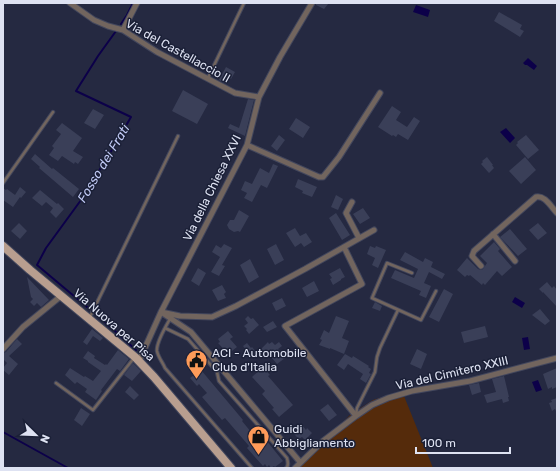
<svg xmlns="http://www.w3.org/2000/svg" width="560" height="471" font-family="Rubik,sans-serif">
	<rect width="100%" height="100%" fill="#252941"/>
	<path fill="#552b0b" d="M402,391L433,468H299L350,415L373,400Z"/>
	<path fill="#0c0049" d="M416,5L430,10L428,17L413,12Z
		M528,58L537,66L534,70L527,65H525L523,63Z
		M506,128L515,138L510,143L500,132Z
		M515,297L525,303L522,308L512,302Z
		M528,337L530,349L524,350L522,338Z
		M538,380L542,390L536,392L532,382Z"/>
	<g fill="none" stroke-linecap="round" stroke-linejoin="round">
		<path stroke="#0c0049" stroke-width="2" d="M121,24L127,15L133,3
			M87,307L37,265L46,248L81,200L110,153L131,117L76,91L98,56L116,31
			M95,313L136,350
			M3,432L68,468"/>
	</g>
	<path fill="#3a3f58" d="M316,3H329L324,9L316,5Z
		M499,12L522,25L520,29L524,31L520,37L494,21Z
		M226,67L235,72L231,79L229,78L226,84L219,80Z
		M183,90L208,104L197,124L172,111Z
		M248,99L254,100L245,136L228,128L230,124L239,128Z
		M392,106L401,112L396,120L407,127L414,117L420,121L408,140L398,134L396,137L393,135L392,136L378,127Z
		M93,109L104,115L95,129L84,123Z
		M296,118L310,127L303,138L289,129Z
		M62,123L82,138L73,151L83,157L78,164L75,162L74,164L62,156L58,161L49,155L54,148L52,146L61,134L56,130Z
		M279,135L285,140L277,151L271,146Z
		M526,135L539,150L528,159L516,145L518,143L517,142Z
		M35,154L52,169L53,168L79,189L73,197L39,168L40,167L31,159Z
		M487,157L493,165H492L494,168L489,173L481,164L483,162L482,161Z
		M525,157L536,170L521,184L509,171Z
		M273,164L278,166L267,188L261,185L252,202L244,198L247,193L241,190L245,181L252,184L260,168L269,173Z
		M298,179L317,187L312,197L302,193L303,191L295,187Z
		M20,187L26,192L21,198L20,197L13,207L3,200V188L6,190L7,189L15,195Z
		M40,190L57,204L58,203L64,209L56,218L50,212L53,208L46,202L42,206L32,198Z
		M336,195L343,199L338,210L331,207Z
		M363,208L370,218L360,224L353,214Z
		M239,210L249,216L240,232L238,231L234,232L229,229L227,225L230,220H234Z
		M336,213L350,235L342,240L329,218Z
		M19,223L27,231L20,239L11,231Z
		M538,223L547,233L538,240L529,230Z
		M295,228L300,236L306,233L312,242L304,247L301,243L295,247L286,233Z
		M510,229L527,249L518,256L500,237Z
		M494,242L500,249L498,251L512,267L502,276L497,271L485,285L483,283L482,285L470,275L469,276L467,275L465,277L457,270L467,258L478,269L481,270L483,269L487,263L480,256Z
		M224,244L232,248L222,265L225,266L219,276L211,272L220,257L212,252L216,245L221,248Z
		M276,244L284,260L275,265L267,249Z
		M370,246L375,248L376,246L386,250L378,268L372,265L375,258L367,254Z
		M405,252L423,262L425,258L433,262L431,267L445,274L442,279L429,272L424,283L431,286L426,298L419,295L421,291L391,278L395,270L414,278L418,269L400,260Z
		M250,259L259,277L249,283L240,265Z
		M198,268L206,273L199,286L191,281Z
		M340,268L345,277L341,279V280L333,285L330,279L332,278L329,274Z
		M27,277L49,300L41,307L37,303L34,306L30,302L33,299L31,297Z
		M314,281L319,291L307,297L302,288Z
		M547,282L552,288L554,286L557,290V307L543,292V293L539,289Z
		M222,285L226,292L224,294L226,298L218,301L212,290Z
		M444,289L453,294L439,322L429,317Z
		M282,298L286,306L276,311L272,303Z
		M375,302L382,306L380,311L372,308Z
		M540,309L550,321L545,325L532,315Z
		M248,316L251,319L253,318L259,325L249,334L246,330L247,329L244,326L248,323L245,319Z
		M336,316L349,321L342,338L349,341L344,354L330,348V349L319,345L322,340L320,339L324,330L329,333Z
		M273,321L277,327L267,332L263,327Z
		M485,326L488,337L464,343L461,332Z
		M92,329L103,338L100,341L93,336L87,345L83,342Z
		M228,331L233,337L230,339L237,347L228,354L218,343L220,342L218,339Z
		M17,339L22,344L9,356L18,364L9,375L3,370V368L7,363L3,359V353L6,352Z
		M268,342L269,344L272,342L275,345L279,342L282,346L278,349L285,358L277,364L267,352L265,353L261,349Z
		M247,343L251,348L252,347L257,353L252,357L243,346Z
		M417,349L427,354L421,369L410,364Z
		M118,350L129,359L120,371L117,369L101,390L102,391L96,400L85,392L87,389L77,382L75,384L65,375L70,368L84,377L85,376L93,381L101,371L88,362V361L83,358L88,351L95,356L94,358L105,365L106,364L107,365Z
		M196,352L207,365L201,370L243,420L242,421L261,444L266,440L283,461L275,467L274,466L271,468L269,465L267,467L265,464L263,466L247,448L249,446L225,418L222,420L202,397L207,393L199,384L197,386L190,378L194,375L186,365L190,361L188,358Z
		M345,354L352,358L353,356L369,366L368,367L371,369L369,373L371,374L366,383L360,379L363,374L348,364L344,370L337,365Z
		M133,363L141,371L132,381L124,375Z
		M263,367L270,375L268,376L293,405L279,417L272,409L274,408L262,394L265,391L252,377Z
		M557,368V387L552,389V387L548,389L543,374Z
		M504,376L509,397H508L509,401L503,403L502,399L487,403L484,395L496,392L492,379Z
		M479,383L481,392L472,395L469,385Z
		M130,386L139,395L134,400L125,392Z
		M557,398V413L555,409L552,411L549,403L552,402L551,400Z
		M328,404L337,415L329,421L320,410Z
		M81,408L90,414L82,426L74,420Z
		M302,425L306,430L307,428L312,433L305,440L302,437L299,439L293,433Z"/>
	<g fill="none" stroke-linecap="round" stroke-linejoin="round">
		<defs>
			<path id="service" d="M208,78L244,3
				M3,183L53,112
				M412,273L387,263L372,298L421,320L436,291
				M90,317L178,136
				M170,319C166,326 156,343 157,351C158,357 163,363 165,368L252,468
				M165,328L188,339L217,372L219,381L287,458C288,462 289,466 286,468
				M56,383L93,410L134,358
				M356,415L357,408L375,372L377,357L380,348L398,310"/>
			<path id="minor" d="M70,3L94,20L108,26L123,30L157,52L235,93L259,97
				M123,30L137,3
				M247,145L319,177H323L339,157L380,93
				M352,202L346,213L359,238
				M493,234L515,261
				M344,247L362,284L285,326L356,416
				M481,266L472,256L474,251L536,197C545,195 551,207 557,213
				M161,312L180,316L212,317L236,306L305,269L374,230
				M164,314L191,332L300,462
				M3,349L23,327L61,296
				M139,361L161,312L247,145L259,97L280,57L312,3
				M295,468L323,441L356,416L372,405L388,398L412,391L470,381L557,358"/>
			<path id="primary" d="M3,246L30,270L135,357L154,377L231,468"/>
		</defs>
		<use href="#service" stroke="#43475d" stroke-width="4.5"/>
		<use href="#minor" stroke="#43475d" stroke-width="7"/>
		<use href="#primary" stroke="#43475d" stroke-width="10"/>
		<use href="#service" stroke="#72655e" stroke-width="2.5"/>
		<use href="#minor" stroke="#72655e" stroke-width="5"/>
		<use href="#primary" stroke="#b89e8f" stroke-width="8"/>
	</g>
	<defs>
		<symbol id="civic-pin" viewBox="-11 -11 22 30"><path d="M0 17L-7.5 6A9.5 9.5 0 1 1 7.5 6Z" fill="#fe9b59" stroke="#1b2037"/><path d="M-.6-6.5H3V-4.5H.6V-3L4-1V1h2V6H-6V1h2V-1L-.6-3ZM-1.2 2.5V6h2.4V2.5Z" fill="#111"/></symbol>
		<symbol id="shop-pin" viewBox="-11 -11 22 30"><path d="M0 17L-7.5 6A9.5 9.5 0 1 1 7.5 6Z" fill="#fe9b59" stroke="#1b2037"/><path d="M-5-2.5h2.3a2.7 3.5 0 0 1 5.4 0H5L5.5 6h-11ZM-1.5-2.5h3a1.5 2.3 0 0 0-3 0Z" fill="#111"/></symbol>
	</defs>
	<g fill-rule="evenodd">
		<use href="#civic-pin" x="184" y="348" width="25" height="34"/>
		<use href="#shop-pin" x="246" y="424" width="25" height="34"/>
	</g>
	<g text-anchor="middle" stroke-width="3" stroke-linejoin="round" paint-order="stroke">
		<g font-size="12" fill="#dee2f2" stroke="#1b2037">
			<text transform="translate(178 51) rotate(29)" y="4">Via del Castellaccio II</text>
			<text transform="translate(212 188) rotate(-64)" y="4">Via della Chiesa XXVI</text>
			<text transform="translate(114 325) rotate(41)" y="4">Via Nuova per Pisa</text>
			<text transform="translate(452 373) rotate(-13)" y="4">Via del Cimitero XXIII</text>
		</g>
		<g font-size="12" fill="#dee2f2" stroke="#1b2037" text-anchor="start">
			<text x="212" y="357">ACI - Automobile<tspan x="212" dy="14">Club d'Italia</tspan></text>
			<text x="274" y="433">Guidi<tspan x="274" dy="14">Abbigliamento</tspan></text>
		</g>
		<g font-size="13" font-style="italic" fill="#c0c9f4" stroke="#1b2037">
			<text transform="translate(103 163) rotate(-59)" y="5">Fosso dei Frati</text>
		</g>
	</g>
	<rect width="560" height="471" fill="none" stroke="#dee2f2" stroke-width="8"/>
	<g transform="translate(36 435) rotate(113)" stroke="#1b2037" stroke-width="3" paint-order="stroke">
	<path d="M0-3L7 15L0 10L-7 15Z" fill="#dee2f2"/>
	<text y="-6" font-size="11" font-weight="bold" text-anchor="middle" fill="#dee2f2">N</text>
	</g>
	<path d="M416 447v6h94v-6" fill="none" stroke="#dee2f2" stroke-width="2"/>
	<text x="422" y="447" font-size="12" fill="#dee2f2" stroke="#1b2037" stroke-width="3" paint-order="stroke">100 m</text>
</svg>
